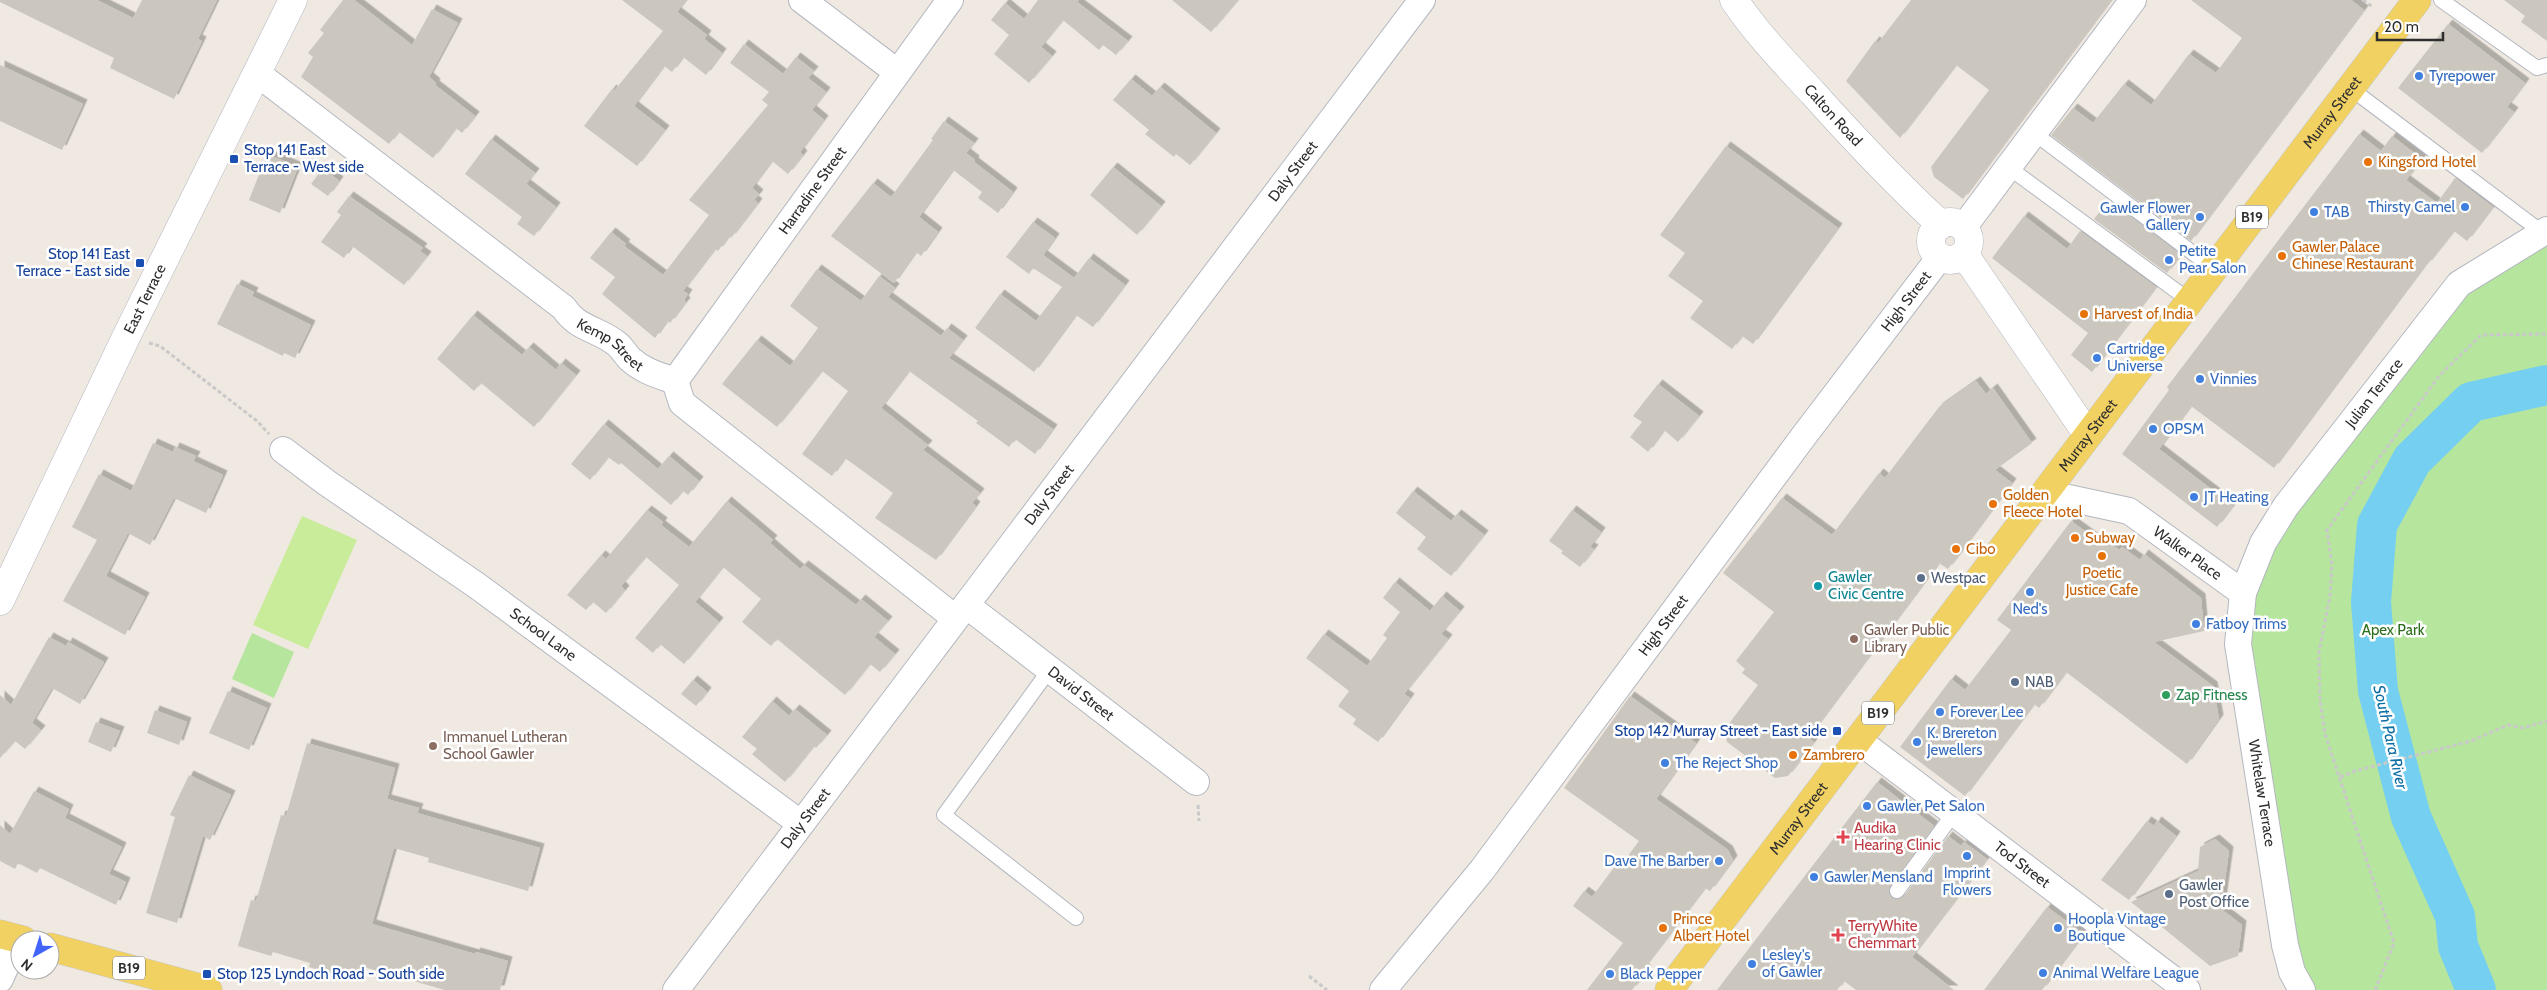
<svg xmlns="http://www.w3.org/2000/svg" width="2547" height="990" font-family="Cabin,sans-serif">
	<defs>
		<filter id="shadow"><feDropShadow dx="4.5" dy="-4.5" stdDeviation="0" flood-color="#0004"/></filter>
	</defs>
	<rect width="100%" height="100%" fill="#efe9e1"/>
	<path fill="#b6e59e" d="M2547,230V990H2302L2238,644L2263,543L2459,284Z
		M252,633L294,652L274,698L232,679Z"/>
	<path fill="#c9ec9a" d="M302,516L357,540L308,649L253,625Z"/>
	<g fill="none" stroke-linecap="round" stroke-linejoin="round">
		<path stroke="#75cff0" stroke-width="40" d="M2476,990L2458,946L2455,916L2411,817L2378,691L2371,602L2377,525L2412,460L2471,402L2547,385"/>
	</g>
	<path fill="#cbc7bf" filter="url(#shadow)" d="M0,0H97L133,18L142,0H217L198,39L202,41L174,99L110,68L114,58L0,2Z
		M343,0H354L412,45L432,9L458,23L429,77L436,83L435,85L475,116L462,133L456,128L433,158L399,132L389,144L301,77L313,57L308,53L324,33L320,30Z
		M622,0H686L677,12L707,35L704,39L722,53L706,75L683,57L672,72L664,66L634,106L665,130L637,166L584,126L612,89L614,91L663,31Z
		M1038,0H1079L1077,2L1128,41L1116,55L1103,45L1099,50L1063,20L1041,47L1052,56L1029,83L994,54L1009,35L991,20L1005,3L1024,19Z
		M1172,0H1238L1211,32Z
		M1911,0H2111L1963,199L1934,177L1931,167L1989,90L1956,65L1900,138L1846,81L1875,41L1878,43Z
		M2191,0H2351L2364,10L2191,241L2051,135L2073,108L2093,123L2124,84L2151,105L2189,54L2216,73L2242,38Z
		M2504,0H2547V41L2521,22L2525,16Z
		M2448,24L2525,83L2507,107L2514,112L2482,153L2398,88Z
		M744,44L783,74L796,57L814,71L808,78L826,92L812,110L824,120L800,152L803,155L788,174L772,161L752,188L759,194L754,200L758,203L731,238L729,236L718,251L715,249L683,291L688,294L684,300L686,302L670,323L667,321L655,338L602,294L615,277L590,258L611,232L626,244L624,246L663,275L709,215L689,200L768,105L762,100L769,92L730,63Z
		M0,65L83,104L62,150L0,121Z
		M1131,79L1152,96L1160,87L1216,133L1190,165L1176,154L1174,157L1145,134L1149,130L1113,100Z
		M944,121L974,143L966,153L975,160L974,162L1013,192L998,213L978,198L982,192L953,170L919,217L938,232L921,256L916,252L894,283L831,236L873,183L891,197L933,140L931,139Z
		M2359,134L2381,151L2392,136L2422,159L2406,180L2437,203L2455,178L2493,207L2467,241L2454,231L2427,265L2426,264L2274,468L2191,406L2159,449L2233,506L2217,527L2122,454L2169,390L2167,387Z
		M491,139L535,173L526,184L556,207L534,236L517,224L522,217L465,174Z
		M1726,146L1838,228L1753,344L1742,336L1732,349L1690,318L1703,301L1668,276L1685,253L1660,235Z
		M267,154L298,167L280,213L249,200Z
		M1113,167L1161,206L1137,235L1090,195Z
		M323,168L339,181L328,196L311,184Z
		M349,196L423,248L420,251L427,256L404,285L352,246L344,258L321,242L341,215L337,212Z
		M2109,200L2181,255L2167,273L2094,219Z
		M2024,216L2067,249L2080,231L2156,287L2092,372L2071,355L2088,333L1992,258Z
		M1033,222L1055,238L1043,255L1070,275L1066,281L1070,275L1074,278L1089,258L1125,285L1093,327L1076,315L1034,372L975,328L1000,294L1036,321L1062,287L1033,268L1029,274L1006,257Z
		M817,269L861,301L879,276L895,288L888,297L941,336L947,328L963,340L949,358L1053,429L1035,454L1015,439L1009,447L976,423L978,421L909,371L881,408L928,445L923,450L980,493L972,503L976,506L936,560L875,518L893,493L845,458L832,476L802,454L848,391L822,371L777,427L722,384L757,340L790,366L818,328L790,306Z
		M237,284L254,292L252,296L311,325L295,358L284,353L283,356L217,324Z
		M473,315L522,355L529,347L556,370L561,363L576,375L534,427L481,383L474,391L437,359Z
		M1976,381L1986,394L1993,388L2032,443L1995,470L2012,483L1948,569L1939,563L1808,738L1814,742L1788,776L1775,778L1727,742L1725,729L1758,685L1742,673L1745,669L1736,661L1774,612L1723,573L1782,498L1832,535L1879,473L1885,478L1939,407Z
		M1658,384L1699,416L1678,442L1664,430L1648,452L1630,437L1642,422L1633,416Z
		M604,424L658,469L669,456L699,481L688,495L683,491L671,505L621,463L619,465L608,457L590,480L571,464Z
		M153,443L173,452L175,447L196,456L193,461L223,475L206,513L174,498L150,545L128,533L106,576L145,597L125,635L63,601L97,540L72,527L99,474L131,491Z
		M1413,491L1451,521L1457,514L1484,535L1451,576L1417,549L1426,537L1396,513Z
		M727,501L773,540L770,543L800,569L804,565L856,605L861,599L888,621L874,637L895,654L880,672L870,664L845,695L777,639L771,646L742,622L761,599L723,567L695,602L719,622L684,664L660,644L653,653L635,638L679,585L646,557L621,586L625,590L606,613L593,602L586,610L567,595L601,555L606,559L647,510L663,522L661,525L689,547Z
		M1572,510L1601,532L1590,547L1594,549L1580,567L1561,553L1563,551L1549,541Z
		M2071,521L2100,542L2103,538L2119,550L2122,547L2140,560L2144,554L2201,598L2204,631L2154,642L2213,686L2219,719L2187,764L2066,672L2039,708L2034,704L1965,796L1900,747L1951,679L1965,690L2011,630L1997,620Z
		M1395,582L1430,611L1442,596L1460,611L1441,634L1448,639L1404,694L1410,698L1378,742L1353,724L1356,719L1338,706L1349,691L1306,658L1324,634L1367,666L1387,638L1383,635L1400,612L1383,598Z
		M49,637L66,646L68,642L104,662L80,704L52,688L32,723L41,730L25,749L15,741L0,758V695L11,705Z
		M693,680L707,692L696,706L681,694Z
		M228,691L267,708L249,750L209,733Z
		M1630,696L1696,743L1656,799L1728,850L1733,860L1710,891L1705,888L1644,968L1647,970L1632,990H1587L1623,943L1573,906L1584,891L1592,897L1615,866L1618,869L1639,841L1564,788Z
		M772,701L789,716L795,709L827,735L816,748L814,746L785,782L752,754L757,749L742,737Z
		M155,710L187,722L179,745L147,733Z
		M96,722L120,731L111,752L88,742Z
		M307,743L395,768L387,799L419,808L417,813L540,848L528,891L428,862L429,858L394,848L372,924L475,954L476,952L508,961L500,990H445L360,966L355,981L309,967L310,963L273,952L271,956L238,946L251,900L256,901L281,815L286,816Z
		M189,775L231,795L210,840L203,836L177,923L146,913L175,817L170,815Z
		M1877,782L1934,826L1890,886L1889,894L1892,898L1900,899L1904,896L1948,836L1961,846L1964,842L1987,859L1912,957L1954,990H1856L1844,981L1837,990H1717Z
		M34,791L69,809L65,818L122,847L109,874L126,882L116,905L40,868L37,873L18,863L15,869L0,861V825L10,834Z
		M2147,821L2154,826L2157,821L2176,836L2129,900L2101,880Z
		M2215,839L2229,851L2221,909L2242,925L2238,956L2210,966L2131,902L2198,871L2200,847Z
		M2047,907L2084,934L2042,990H1984Z"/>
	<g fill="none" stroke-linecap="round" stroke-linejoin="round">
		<defs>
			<path id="lane" d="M2441,0L2537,68L2547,65
				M2350,88L2543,233
				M2034,133L2214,269
				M2008,167L2190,301
				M1050,669L944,815L1076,918
				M1897,891L1954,813"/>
			<g id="street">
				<path d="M802,0L897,72"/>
				<path id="s1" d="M258,74L564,308C577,329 599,329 617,344C622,348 625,354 630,359C643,371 658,375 675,381"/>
				<path d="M1963,228L2133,0"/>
				<path id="s2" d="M675,381L950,0"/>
				<path d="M675,381L682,403L955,618"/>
				<path id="s3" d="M283,450L327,483L476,585L800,823"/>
				<path id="s4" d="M2045,493L2129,511L2243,593"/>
				<path id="s5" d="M966,605L1196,782"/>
				<path id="s6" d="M1858,740L2187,990"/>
				<path d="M0,979L18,939"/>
				<path id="s7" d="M676,990L1422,0"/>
				<path id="s8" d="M1383,990L1482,870L1803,437L1940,257"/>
				<path id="s9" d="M2302,990L2292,972L2285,945L2238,644L2243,593L2263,543L2286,506L2459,284L2547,230"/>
			</g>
			<g id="secondary">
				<path id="s10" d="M1734,0C1757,34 1785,63 1813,93C1854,139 1896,183 1941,225"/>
				<circle cx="1950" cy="241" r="19"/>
				<path d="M1964,254L2088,435"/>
				<path id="s11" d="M0,601L127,335L293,0"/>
			</g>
			<g id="primary">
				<path d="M0,934L23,940"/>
				<path d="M50,947L208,990"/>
				<path id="s12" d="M1669,990L2417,0"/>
			</g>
		</defs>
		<use href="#lane" stroke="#b4b7c1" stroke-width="16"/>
		<use href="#street" stroke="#b4b7c1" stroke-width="28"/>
		<use href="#secondary" stroke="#b4b7c1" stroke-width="29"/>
		<use href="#primary" stroke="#c9c9c9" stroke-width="29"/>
		<path stroke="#c9c9c9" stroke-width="3" stroke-dasharray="4 2.5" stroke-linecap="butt" d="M2363,0L2373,7
			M149,343L160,346L257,421L269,434
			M2340,777L2355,771L2471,741L2508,725L2523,728L2547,721
			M1198,805L1199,821
			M1309,976L1327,990
			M2375,990L2394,943L2325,734L2320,701L2319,652L2330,596L2332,565L2327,530L2439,376L2481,335L2547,334"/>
		<use href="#lane" stroke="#fff" stroke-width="14"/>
		<use href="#street" stroke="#fff" stroke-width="26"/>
		<use href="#secondary" stroke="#fff" stroke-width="28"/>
		<use href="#primary" stroke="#f2d163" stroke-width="28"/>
	</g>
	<g fill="#3f7fe0" stroke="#fff" stroke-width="2">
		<circle cx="2419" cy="76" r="5"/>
		<circle cx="2465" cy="207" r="5"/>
		<circle cx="2314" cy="212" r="5"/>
		<circle cx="2200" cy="217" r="5"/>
		<circle cx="2169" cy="260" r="5"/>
		<circle cx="2097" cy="358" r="5"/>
		<circle cx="2200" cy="379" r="5"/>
		<circle cx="2153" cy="429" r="5"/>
		<circle cx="2194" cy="497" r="5"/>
		<circle cx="2030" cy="592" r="5"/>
		<circle cx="2196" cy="624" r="5"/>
		<circle cx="1940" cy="712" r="5"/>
		<circle cx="1917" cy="742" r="5"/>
		<circle cx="1665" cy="763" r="5"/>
		<circle cx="1867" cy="806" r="5"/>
		<circle cx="1967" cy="856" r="5"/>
		<circle cx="1719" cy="861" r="5"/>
		<circle cx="1814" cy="877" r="5"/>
		<circle cx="2058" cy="928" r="5"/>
		<circle cx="1752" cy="964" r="5"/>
		<circle cx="2043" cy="973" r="5"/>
		<circle cx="1610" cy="974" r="5"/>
	</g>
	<g fill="#1a4fb4" stroke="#fff" stroke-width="2">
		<rect x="229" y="154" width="10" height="10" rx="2.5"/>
		<rect x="135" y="258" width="10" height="10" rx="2.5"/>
		<rect x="1832" y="726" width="10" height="10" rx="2.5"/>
		<rect x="202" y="969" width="10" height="10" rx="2.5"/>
	</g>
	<g fill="#e8710a" stroke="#fff" stroke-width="2">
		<circle cx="2368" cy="162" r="5"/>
		<circle cx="2282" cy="256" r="5"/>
		<circle cx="2084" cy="314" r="5"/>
		<circle cx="1993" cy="504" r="5"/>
		<circle cx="2075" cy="538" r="5"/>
		<circle cx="1956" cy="549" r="5"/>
		<circle cx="2102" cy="556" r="5"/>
		<circle cx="1793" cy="755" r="5"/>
		<circle cx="1663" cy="928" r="5"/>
	</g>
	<g fill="#5c6f8a" stroke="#fff" stroke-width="2">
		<circle cx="1921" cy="578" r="5"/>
		<circle cx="2015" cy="682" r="5"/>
		<circle cx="2169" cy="894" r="5"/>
	</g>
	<circle fill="#0f9aa8" stroke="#fff" stroke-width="2" cx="1818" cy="586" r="5"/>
	<g fill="#8d6e63" stroke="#fff" stroke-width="2">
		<circle cx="1854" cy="639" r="5"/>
		<circle cx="433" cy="746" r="5"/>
	</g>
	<circle fill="#2e9e5b" stroke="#fff" stroke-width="2" cx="2166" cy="695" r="5"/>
	<g fill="#e0444e" stroke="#fff" stroke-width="2">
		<path d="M1840.5 829.5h5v5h5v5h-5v5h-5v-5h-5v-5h5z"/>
		<path d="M1835.5 927.5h5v5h5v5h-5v5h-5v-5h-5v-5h5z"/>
	</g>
	<g text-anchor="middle" stroke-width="5" stroke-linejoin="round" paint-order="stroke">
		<g fill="#fff" stroke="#6d6d6d" stroke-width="1">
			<rect x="2236" y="205.5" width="32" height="23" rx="4"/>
			<rect x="1862" y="701.5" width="32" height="23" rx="4"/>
			<rect x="113" y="956.5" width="32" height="23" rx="4"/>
		</g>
		<g font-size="14" font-weight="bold" fill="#2e2e2e">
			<text x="2252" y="222">B19</text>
			<text x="1878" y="718">B19</text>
			<text x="129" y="973">B19</text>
		</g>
		<g font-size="15" fill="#366cbe" stroke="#fff" text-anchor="start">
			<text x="2429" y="81">Tyrepower</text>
			<text x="2455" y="212" text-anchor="end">Thirsty Camel</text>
			<text x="2190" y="213" text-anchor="end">Gawler Flower<tspan x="2190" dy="17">Gallery</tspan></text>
			<text x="2324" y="217">TAB</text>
			<text x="2179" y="256">Petite<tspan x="2179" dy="17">Pear Salon</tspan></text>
			<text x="2107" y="354">Cartridge<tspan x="2107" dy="17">Universe</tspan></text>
			<text x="2210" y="384">Vinnies</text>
			<text x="2163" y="434">OPSM</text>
			<text x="2204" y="502">JT Heating</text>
			<text x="2030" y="614" text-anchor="middle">Ned's</text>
			<text x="2206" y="629">Fatboy Trims</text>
			<text x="1950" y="717">Forever Lee</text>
			<text x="1927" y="738">K. Brereton<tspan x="1927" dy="17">Jewellers</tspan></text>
			<text x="1675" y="768">The Reject Shop</text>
			<text x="1877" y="811">Gawler Pet Salon</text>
			<text x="1709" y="866" text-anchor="end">Dave The Barber</text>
			<text x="1967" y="878" text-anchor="middle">Imprint<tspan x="1967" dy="17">Flowers</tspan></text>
			<text x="1824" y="882">Gawler Mensland</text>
			<text x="2068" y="924">Hoopla Vintage<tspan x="2068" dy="17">Boutique</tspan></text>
			<text x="1762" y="960">Lesley's<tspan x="1762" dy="17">of Gawler</tspan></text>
			<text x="2053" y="978">Animal Welfare League</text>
			<text x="1620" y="979">Black Pepper</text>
		</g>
		<g font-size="15" fill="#2e2e2e" stroke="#fff">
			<text dy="5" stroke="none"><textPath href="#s12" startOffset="1100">Murray Street</textPath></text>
			<text dy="5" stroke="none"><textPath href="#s10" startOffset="152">Calton Road</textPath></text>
			<text dy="5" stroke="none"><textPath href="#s7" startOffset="1025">Daly Street</textPath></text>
			<text dy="5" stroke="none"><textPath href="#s2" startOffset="235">Harradine Street</textPath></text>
			<text dy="5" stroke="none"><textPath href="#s11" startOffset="335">East Terrace</textPath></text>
			<text dy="5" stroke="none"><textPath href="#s8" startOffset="865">High Street</textPath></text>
			<text dy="5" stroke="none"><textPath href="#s1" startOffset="445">Kemp Street</textPath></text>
			<text dy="5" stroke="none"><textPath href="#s9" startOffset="645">Julian Terrace</textPath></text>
			<text dy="5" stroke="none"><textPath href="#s12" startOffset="695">Murray Street</textPath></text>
			<text dy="5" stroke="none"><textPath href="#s7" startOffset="620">Daly Street</textPath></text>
			<text dy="5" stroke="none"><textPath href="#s4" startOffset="158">Walker Place</textPath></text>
			<text dy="5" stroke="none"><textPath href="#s8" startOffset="460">High Street</textPath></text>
			<text dy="5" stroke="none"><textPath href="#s3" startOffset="319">School Lane</textPath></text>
			<text dy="5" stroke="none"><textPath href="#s5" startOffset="145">David Street</textPath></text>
			<text transform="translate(2262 793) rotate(81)" y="5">Whitelaw Terrace</text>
			<text dy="5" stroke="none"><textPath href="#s7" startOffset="215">Daly Street</textPath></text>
			<text dy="5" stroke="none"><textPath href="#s12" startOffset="215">Murray Street</textPath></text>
			<text dy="5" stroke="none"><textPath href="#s6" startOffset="206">Tod Street</textPath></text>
		</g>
		<g font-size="15" fill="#164399" stroke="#fff" text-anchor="start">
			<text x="244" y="155">Stop 141 East<tspan x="244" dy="17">Terrace - West side</tspan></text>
			<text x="130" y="259" text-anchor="end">Stop 141 East<tspan x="130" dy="17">Terrace - East side</tspan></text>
			<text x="1827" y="736" text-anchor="end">Stop 142 Murray Street - East side</text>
			<text x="217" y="979">Stop 125 Lyndoch Road - South side</text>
		</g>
		<g font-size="15" fill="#c56008" stroke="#fff" text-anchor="start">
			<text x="2378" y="167">Kingsford Hotel</text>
			<text x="2292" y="252">Gawler Palace<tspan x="2292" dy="17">Chinese Restaurant</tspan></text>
			<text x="2094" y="319">Harvest of India</text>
			<text x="2003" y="500">Golden<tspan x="2003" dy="17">Fleece Hotel</tspan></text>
			<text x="2085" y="543">Subway</text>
			<text x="1966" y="554">Cibo</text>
			<text x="2102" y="578" text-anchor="middle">Poetic<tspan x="2102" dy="17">Justice Cafe</tspan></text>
			<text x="1803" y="760">Zambrero</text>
			<text x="1673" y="924">Prince<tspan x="1673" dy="17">Albert Hotel</tspan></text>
		</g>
		<g font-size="15" fill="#0d838f" stroke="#fff" text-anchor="start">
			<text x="1828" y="582">Gawler<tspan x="1828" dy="17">Civic Centre</tspan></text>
		</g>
		<g font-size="15" fill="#4e5e75" stroke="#fff" text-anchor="start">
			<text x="1931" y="583">Westpac</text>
			<text x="2025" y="687">NAB</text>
			<text x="2179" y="890">Gawler<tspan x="2179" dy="17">Post Office</tspan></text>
		</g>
		<g font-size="15" fill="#785e54" stroke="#fff" text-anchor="start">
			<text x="1864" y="635">Gawler Public<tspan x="1864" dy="17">Library</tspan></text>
			<text x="443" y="742">Immanuel Lutheran<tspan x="443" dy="17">School Gawler</tspan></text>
		</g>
		<g font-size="15" fill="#2c6e1b" stroke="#fff">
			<text x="2393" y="635">Apex Park</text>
		</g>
		<g font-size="15" fill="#27864d" stroke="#fff" text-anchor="start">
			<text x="2176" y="700">Zap Fitness</text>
		</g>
		<g font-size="15" fill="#be3a42" stroke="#fff" text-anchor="start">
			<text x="1854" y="833">Audika<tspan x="1854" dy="17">Hearing Clinic</tspan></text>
			<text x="1848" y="931">TerryWhite<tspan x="1848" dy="17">Chemmart</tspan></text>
		</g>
		<g font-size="16" font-style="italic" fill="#0d6fa3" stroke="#fff">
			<text transform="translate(2391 737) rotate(77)" y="6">South Para River</text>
		</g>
	</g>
	<g transform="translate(35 955) rotate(219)"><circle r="24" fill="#ffffff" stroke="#ababab"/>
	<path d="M0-4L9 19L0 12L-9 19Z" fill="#4264fb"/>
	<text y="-8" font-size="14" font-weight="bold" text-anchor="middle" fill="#2e2e2e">N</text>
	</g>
	<path d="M2377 32v8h66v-8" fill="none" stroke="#2e2e2e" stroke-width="2.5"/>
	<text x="2384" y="32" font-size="15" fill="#2e2e2e" stroke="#ffffff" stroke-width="4" paint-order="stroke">20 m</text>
</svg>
